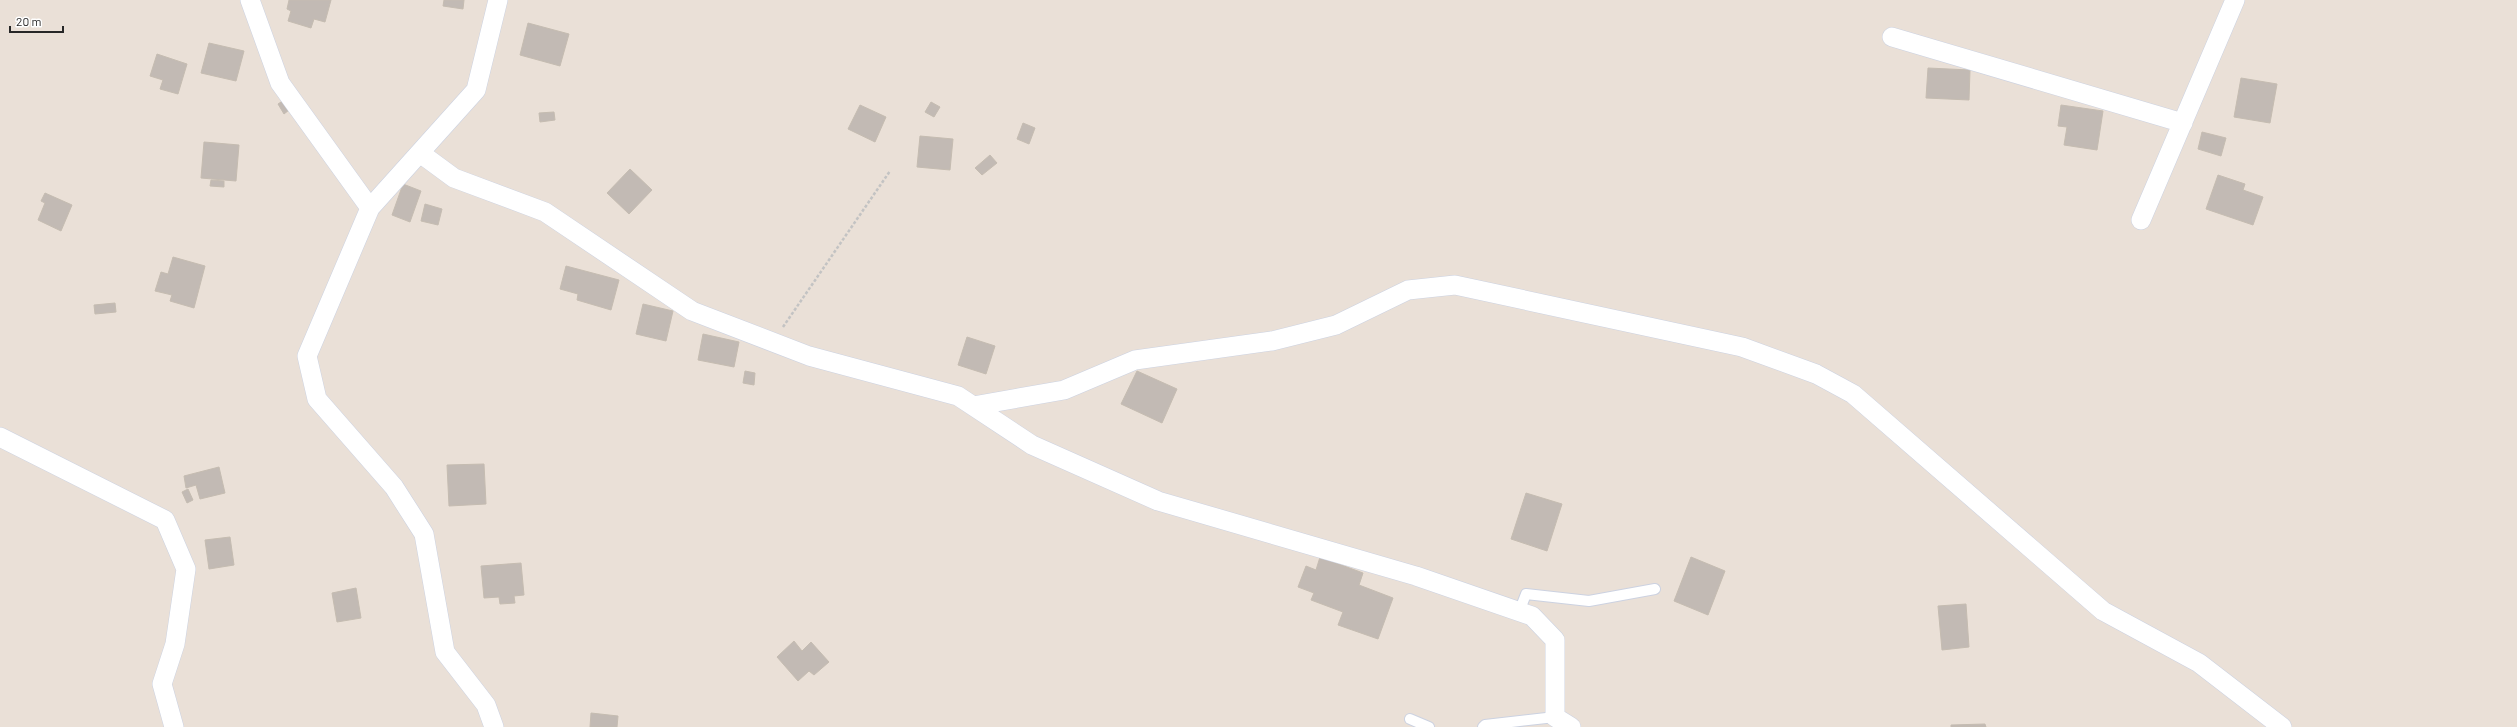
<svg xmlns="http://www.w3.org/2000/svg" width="2517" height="727" font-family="Barlow,sans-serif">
	<rect width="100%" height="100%" fill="#eae0d7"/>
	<path fill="#c2bab4" stroke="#c5bcb1" d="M289,0H331L325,22L314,19L311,28L288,21L291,11L287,9Z
		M444,0H464L463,9L443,6Z
		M528,23L569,34L560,66L520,55Z
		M209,43L244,51L236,81L201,73Z
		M157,54L187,64L178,94L160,89L163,80L150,76Z
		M1928,68L1970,70L1969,100L1926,98Z
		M2241,78L2277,84L2270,123L2234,117Z
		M284,100L289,110L284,114L278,104Z
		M931,102L940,107L934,117L925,112Z
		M860,105L886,117L875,142L848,129Z
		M2061,105L2103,111L2097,150L2064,145L2067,127L2058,126Z
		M554,112L555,120L540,122L539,113Z
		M1023,123L1035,128L1029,144L1017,139Z
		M2202,132L2226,138L2221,156L2198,149Z
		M920,136L953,139L950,170L917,167Z
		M204,142L239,145L236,181L201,178Z
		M990,155L997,163L982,175L975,168Z
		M630,169L652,190L629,214L607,193Z
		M2218,175L2245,184L2243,190L2263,197L2253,225L2206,209Z
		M211,180L224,181V187L210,186Z
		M403,184L421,191L410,222L392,215Z
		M45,193L72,205L61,231L38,220L45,203L41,201Z
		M425,204L442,209L438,225L421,221Z
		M173,257L205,266L194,308L170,301L172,295L155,291L161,272L168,274Z
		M566,266L619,280L611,310L577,300L578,294L560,289Z
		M115,303L116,312L95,314L94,305Z
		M643,304L673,311L666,341L636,334Z
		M703,334L739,342L734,367L698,360Z
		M967,337L995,346L986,374L958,365Z
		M745,371L755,373L754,385L743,383Z
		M1137,371L1177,389L1162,423L1121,404Z
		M484,464L486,504L449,506L447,465Z
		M219,467L225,493L200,499L196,485L186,488L184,476Z
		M188,489L193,500L187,503L182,492Z
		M1526,493L1562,504L1547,551L1511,539Z
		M230,537L234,565L209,569L205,540Z
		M1320,557L1363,573L1359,585L1393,598L1378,639L1338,625L1343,612L1311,600L1314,593L1298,587L1306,566L1316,570Z
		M1691,557L1725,571L1708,615L1674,601Z
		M521,563L524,595L514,596L515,603L500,604L499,597L484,598L481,566Z
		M356,588L361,618L337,622L332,593Z
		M1966,604L1969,647L1942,650L1938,606Z
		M794,641L802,651L811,642L829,662L814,675L809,671L798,681L777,657Z
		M591,713L618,716L617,727H590Z
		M1985,724L1986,727H1951V725Z"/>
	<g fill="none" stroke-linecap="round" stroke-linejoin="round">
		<defs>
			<path id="lane" d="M1519,612L1526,594L1589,601L1655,589
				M1410,719L1429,727
				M1483,727L1485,725L1555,717"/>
			<path id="street" d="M250,0L280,83L370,208
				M1892,37L2183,123
				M420,153L454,178L545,212L692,311L809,356L958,396L1032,445L1158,501L1416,576L1532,616L1555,640V717L1571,727
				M2141,220L2235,0
				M973,406L1064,390L1135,360L1272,341L1336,325L1408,290L1455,285L1742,347L1816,374L1853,394L2103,611L2199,663L2282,727
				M0,437L165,520L186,569L175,644L162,684L174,727
				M494,727L486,705L445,652L424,534L394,487L317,399L307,356L370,208L476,90L498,0"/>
		</defs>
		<use href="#lane" stroke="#ccd2e1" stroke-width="12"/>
		<use href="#street" stroke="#ccd2e1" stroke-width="20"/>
		<path stroke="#c3c3c3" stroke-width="2.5" stroke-dasharray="3 2" stroke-linecap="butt" d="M783,327L890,171"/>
		<use href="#lane" stroke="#fff" stroke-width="10"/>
		<use href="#street" stroke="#fff" stroke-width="19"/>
	</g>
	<path d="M10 26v6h53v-6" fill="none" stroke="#272727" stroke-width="2"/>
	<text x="16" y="26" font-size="12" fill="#272727" stroke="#ffffff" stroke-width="3" paint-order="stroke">20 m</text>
</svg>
